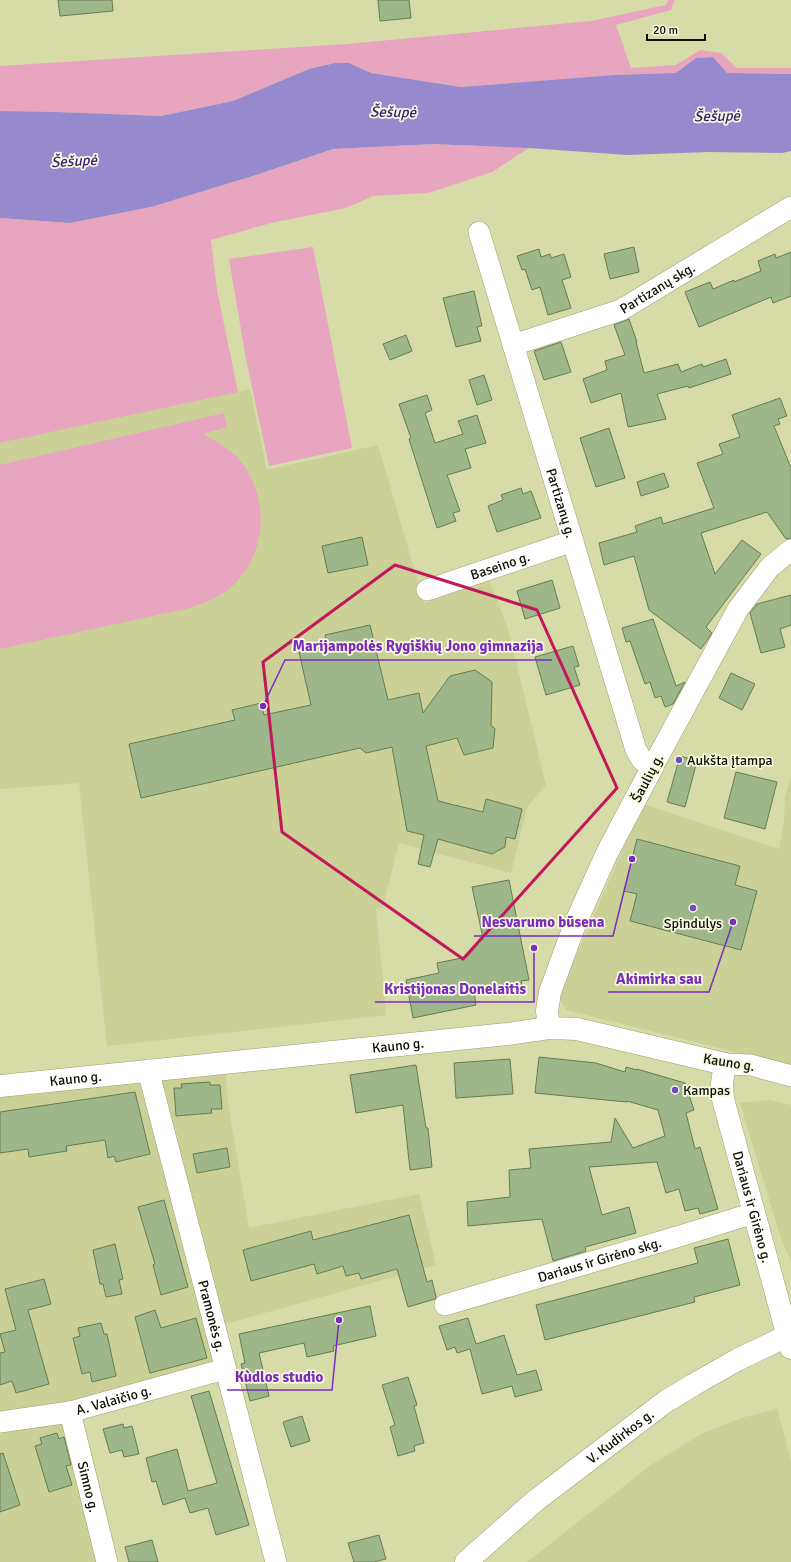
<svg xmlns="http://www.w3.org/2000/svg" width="791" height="1562" font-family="Signika,sans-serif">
	<rect width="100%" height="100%" fill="#d6dba7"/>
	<path fill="#cad096" d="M250,389L267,470L378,445L424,603L489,580L508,629L546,785L527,807L511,873L399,843L383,907L376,909L386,1015L107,1046L79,783L0,789V443Z
		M791,776V1066L566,1010L560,998L564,983L643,804L779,849L784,821L785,798Z
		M225,1072L229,1110L249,1228L419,1194L436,1265L215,1327V1365L60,1403L100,1562H0V1086Z
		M770,1100L791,1105V1261L781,1238L740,1103Z
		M777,1409L791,1460V1562H527L651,1465L703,1433L745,1417Z"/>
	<path fill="#e7a5c0" d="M668,0H675L671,10L616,25L631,68L676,65L700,50L721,53L737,68H791V74L727,73L713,57L696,58L676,73L614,75L461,87L371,73L349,63H335L309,69L233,101L161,116L57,112L0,111V66L347,44L591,21L666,5Z
		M433,144L529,148L492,172L428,193L373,196L346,208L271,223L211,240L217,290L238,392L0,443V218L70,223L151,207L256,175L333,149Z
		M313,247L352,448L269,466L246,359L229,259Z
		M224,413L227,427L203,434C215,441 228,447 238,458C271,496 268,556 229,589C218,598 204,603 190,608L0,649V465Z"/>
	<path fill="#9789ce" d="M713,57L727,73L791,74V151L782,153L709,152L627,155L529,148L433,144L333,149L256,175L151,207L70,223L0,218V111L57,112L161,116L233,101L309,69L335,63H349L371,73L461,87L614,75L676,73L696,58Z"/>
	<path fill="#9db78b" stroke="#647c52" d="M58,0H112L113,11L60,16Z
		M378,0H409L411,18L380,21Z
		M634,247L639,272L610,279L604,254Z
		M539,249L541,257L550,254L551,258L564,254L571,277L562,280L571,308L548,315L540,287L532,290L525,269L522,270L517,256Z
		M791,252V296L773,303L771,297L699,327L685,292L710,282L713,289L734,280V282L761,271L758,261L775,254L776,258Z
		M474,291L482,326L477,327L481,341L456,347L443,298Z
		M629,319L637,342H636L644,373L678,364L681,372L702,364L703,367L726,359L731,374L689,388L688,386L657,394L666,419L628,427L621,393L591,403L583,379L607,370L605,361L625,355L614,325Z
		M406,335L412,351L390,360L383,344Z
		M561,342L571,372L544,380L534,351Z
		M484,375L492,400L477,405L469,380Z
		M427,395L432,410L425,413L435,443L463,434L458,421L477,415L486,443L465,449L471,468L447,475L460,511L453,513L456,521L437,528L409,439L411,438L399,404Z
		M780,398L787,416L778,419L780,424L774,426L791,468V538L786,539L767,512L701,533L715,574L742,540L761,554L706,627L712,633L701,649L649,610L634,556L604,565L599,543L637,532L635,526L661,517L663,524L714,508L697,463L723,454L719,444L740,437L732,415Z
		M609,428L625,478L596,487L580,438Z
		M664,473L669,487L641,496L637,482Z
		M521,488L523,494L531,491L541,518L497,532L488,506L503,500L501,495Z
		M362,537L368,565L328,573L322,546Z
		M552,580L560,608L525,619L517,591Z
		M791,595V625L780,629L785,647L761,653L750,613L757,604Z
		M653,619L676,686L685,682L673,704L665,707L661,696L655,698L650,682L645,684L630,641L626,642L622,628Z
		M370,625L388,700L419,693L423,713L450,676L475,670L492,682L491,725L495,729L493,748L464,755L457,738L426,746L438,801L483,812L486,799L522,809L515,839L506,837L505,847L492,854L438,839L430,867L418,864L424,835L407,831L392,747L366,753L360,748L141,798L129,744L235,720L232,710L261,703L264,715L311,705L299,652L328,646L325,635Z
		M573,646L579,666L574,667L580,685L546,695L535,657Z
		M731,673L755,684L742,710L719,698Z
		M680,756L697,761L685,807L667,802Z
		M736,772L777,782L765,829L724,818Z
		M637,839L740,866L735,885L757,891L741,950L630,921L637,894L624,891Z
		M509,880L529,980L521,981L524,992L506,995L504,985L474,991L476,1005L413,1018L406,980L439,973L437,963L467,957L483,938L472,887Z
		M539,1057L596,1063L625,1072L626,1067L637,1070V1069L685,1083L694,1110L686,1113L695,1149L700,1147L718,1209L700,1214L698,1208L685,1211L679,1189L666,1193L657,1162L589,1167L602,1215L629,1207L636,1233L585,1247L586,1251L553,1261L542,1219L468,1226L467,1202L510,1197L509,1170L531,1168L529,1149L611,1142L615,1118L633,1148L665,1136L658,1110L627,1101V1102L535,1093Z
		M510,1059L513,1094L456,1098L454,1063Z
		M416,1065L426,1128H428L432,1167L410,1170L403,1105L356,1113L350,1075Z
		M210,1082V1085H220L222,1109H211L212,1113L176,1116L174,1088H182L181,1084Z
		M135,1092L150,1154L116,1162L114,1156L108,1158L105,1140L66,1146L67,1151L29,1157L28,1149L0,1153V1112Z
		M227,1148L230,1167L197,1173L193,1154Z
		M164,1200L188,1287L161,1295L153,1265L155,1264L138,1207Z
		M409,1215L427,1282L432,1280L436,1297L435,1299L408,1307L397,1269L361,1279L359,1273L346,1276L343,1266L317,1274L314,1264L251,1281L243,1250L311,1231L313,1240Z
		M728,1239L740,1285L694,1297L695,1302L545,1340L536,1305L698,1263L694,1248Z
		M115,1244L123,1279L119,1280L122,1294L106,1297L103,1284H100L93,1250Z
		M44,1279L51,1304L28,1310L49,1384L16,1393L12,1381L0,1385V1353L5,1352L0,1334L16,1330L5,1289Z
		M370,1306L376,1336L333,1346L334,1351L307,1357L304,1343L259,1353L269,1396L250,1401L241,1364L245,1363L239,1334Z
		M155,1310L161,1328L196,1318L207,1358L150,1373L135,1317Z
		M468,1318L476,1344L504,1335L517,1375L536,1370L542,1390L515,1397L512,1386L482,1394L470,1349L457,1353L455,1347L447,1350L439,1326Z
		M101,1323L104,1334H107L116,1376L92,1382L90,1372L82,1374L73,1338L80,1336L78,1328Z
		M408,1377L417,1405L414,1406L424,1443L414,1446L415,1451L398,1456L390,1427L395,1425L382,1385Z
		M209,1391L249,1525L216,1535L208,1508L190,1513L185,1498L163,1505L156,1481L152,1482L146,1458L177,1449L188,1491L217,1483L191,1396Z
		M302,1416L310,1441L291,1447L283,1422Z
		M123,1424L124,1428L132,1426L139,1454L124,1457L122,1450L110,1453L103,1429Z
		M57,1433L59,1439L64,1437L71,1465L66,1466L72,1485L49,1492L35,1446L42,1444L40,1438Z
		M3,1453L20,1505L0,1512V1454Z
		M379,1535L386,1559L374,1562H354L348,1543Z
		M152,1540L158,1562H129L125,1547Z"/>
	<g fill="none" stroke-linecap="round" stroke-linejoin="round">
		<defs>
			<g id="minor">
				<path id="s1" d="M479,232L636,750L642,760L653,766L738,609L770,567L791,550"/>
				<path id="s2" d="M513,345L621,310L791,207"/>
				<path id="s3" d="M427,590L573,541"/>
				<path d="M725,1064L751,1065L791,1076"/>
				<path id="s4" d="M148,1070L276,1562"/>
				<path id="s5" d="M445,1305L680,1236L754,1213"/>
				<path id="s6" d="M70,1412L107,1562"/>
				<path id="s7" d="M0,1422L70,1412L225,1369"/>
			</g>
			<g id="tertiary">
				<path d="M549,1028L547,1011L550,992L575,924L607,853L653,766"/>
				<path id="s8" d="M0,1086L507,1034L549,1028L577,1029L725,1064L722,1083L723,1099L791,1348"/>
			</g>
			<g id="secondary">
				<path id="s9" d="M466,1562L535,1501L665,1402L693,1385L737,1360L791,1334"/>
			</g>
		</defs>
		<use href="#minor" stroke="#9ca16f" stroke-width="22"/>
		<use href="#tertiary" stroke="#9ca16f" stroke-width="23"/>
		<use href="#secondary" stroke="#9ca16f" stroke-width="23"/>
		<use href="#minor" stroke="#fff" stroke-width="21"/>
		<use href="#tertiary" stroke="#fff" stroke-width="22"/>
		<use href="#secondary" stroke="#fff" stroke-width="22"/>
	</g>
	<path fill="none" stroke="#c2185b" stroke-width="3" stroke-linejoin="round" d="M395,565L537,610L617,788L463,959L282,832L263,662Z"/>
	<g fill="#6f4bc4" stroke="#f7fae0" stroke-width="1.5">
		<circle cx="679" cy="760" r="4"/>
		<circle cx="693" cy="908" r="4"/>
		<circle cx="675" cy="1090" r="4"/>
	</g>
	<g text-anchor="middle" stroke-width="3.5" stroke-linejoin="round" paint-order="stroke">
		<g font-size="14" fill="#0e0f01" stroke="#f7fae0">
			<text dy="5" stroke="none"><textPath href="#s2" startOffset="156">Partizanų skg.</textPath></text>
			<text dy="5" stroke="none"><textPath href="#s1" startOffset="283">Partizanų g.</textPath></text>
			<text dy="5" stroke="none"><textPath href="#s3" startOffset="77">Baseino g.</textPath></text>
			<text transform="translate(647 778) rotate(-62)" y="5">Šaulių g.</text>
			<text dy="5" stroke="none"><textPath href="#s8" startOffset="400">Kauno g.</textPath></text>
			<text transform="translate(729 1062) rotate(9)" y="5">Kauno g.</text>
			<text dy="5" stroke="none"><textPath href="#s8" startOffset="76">Kauno g.</textPath></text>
			<text dy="5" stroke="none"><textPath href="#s8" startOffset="879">Dariaus ir Girėno g.</textPath></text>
			<text dy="5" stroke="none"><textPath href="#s5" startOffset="161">Dariaus ir Girėno skg.</textPath></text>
			<text dy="5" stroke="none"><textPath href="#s4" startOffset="254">Pramonės g.</textPath></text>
			<text dy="5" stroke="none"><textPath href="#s7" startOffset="116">A. Valaičio g.</textPath></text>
			<text dy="5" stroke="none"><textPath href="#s9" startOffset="199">V. Kudirkos g.</textPath></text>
			<text dy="5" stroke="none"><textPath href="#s6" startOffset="77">Simno g.</textPath></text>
		</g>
		<g font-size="14" fill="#0e0f01" stroke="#f7fae0" text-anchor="start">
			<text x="687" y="765">Aukšta įtampa</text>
			<text x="693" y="928" text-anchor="middle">Spindulys</text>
			<text x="683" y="1095">Kampas</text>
		</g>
		<g font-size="15" font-style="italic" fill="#3c2173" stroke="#f7fae0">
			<text transform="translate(393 112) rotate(1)" y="5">Šešupė</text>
			<text transform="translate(717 116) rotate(-1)" y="5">Šešupė</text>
			<text transform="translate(74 161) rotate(-3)" y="5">Šešupė</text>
		</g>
	</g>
	<path fill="none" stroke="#7b2cbf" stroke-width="1.5" d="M263 706L285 660H552M632 859L613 936H474M733 922L709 992H608M534 948L534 1002H375M339 1320L332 1390H227"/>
	<g fill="#7b2cbf" stroke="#f7fae0" stroke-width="1.5">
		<circle cx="263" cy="706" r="4"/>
		<circle cx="632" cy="859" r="4"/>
		<circle cx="733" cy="922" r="4"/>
		<circle cx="534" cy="948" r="4"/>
		<circle cx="339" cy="1320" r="4"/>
	</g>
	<g font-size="15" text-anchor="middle" font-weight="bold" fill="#7b2cbf" stroke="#f7fae0" stroke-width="3.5" stroke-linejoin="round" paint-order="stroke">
		<text x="418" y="651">Marijampolės Rygiškių Jono gimnazija</text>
		<text x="543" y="927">Nesvarumo būsena</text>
		<text x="659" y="984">Akimirka sau</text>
		<text x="455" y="994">Kristijonas Donelaitis</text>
		<text x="279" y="1382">Kùdlos studio</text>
	</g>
	<path d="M647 34v6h58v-6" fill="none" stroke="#0e0f01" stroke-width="2"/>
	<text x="653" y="34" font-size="12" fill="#0e0f01" stroke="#f7fae0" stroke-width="3" paint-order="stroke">20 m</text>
</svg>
